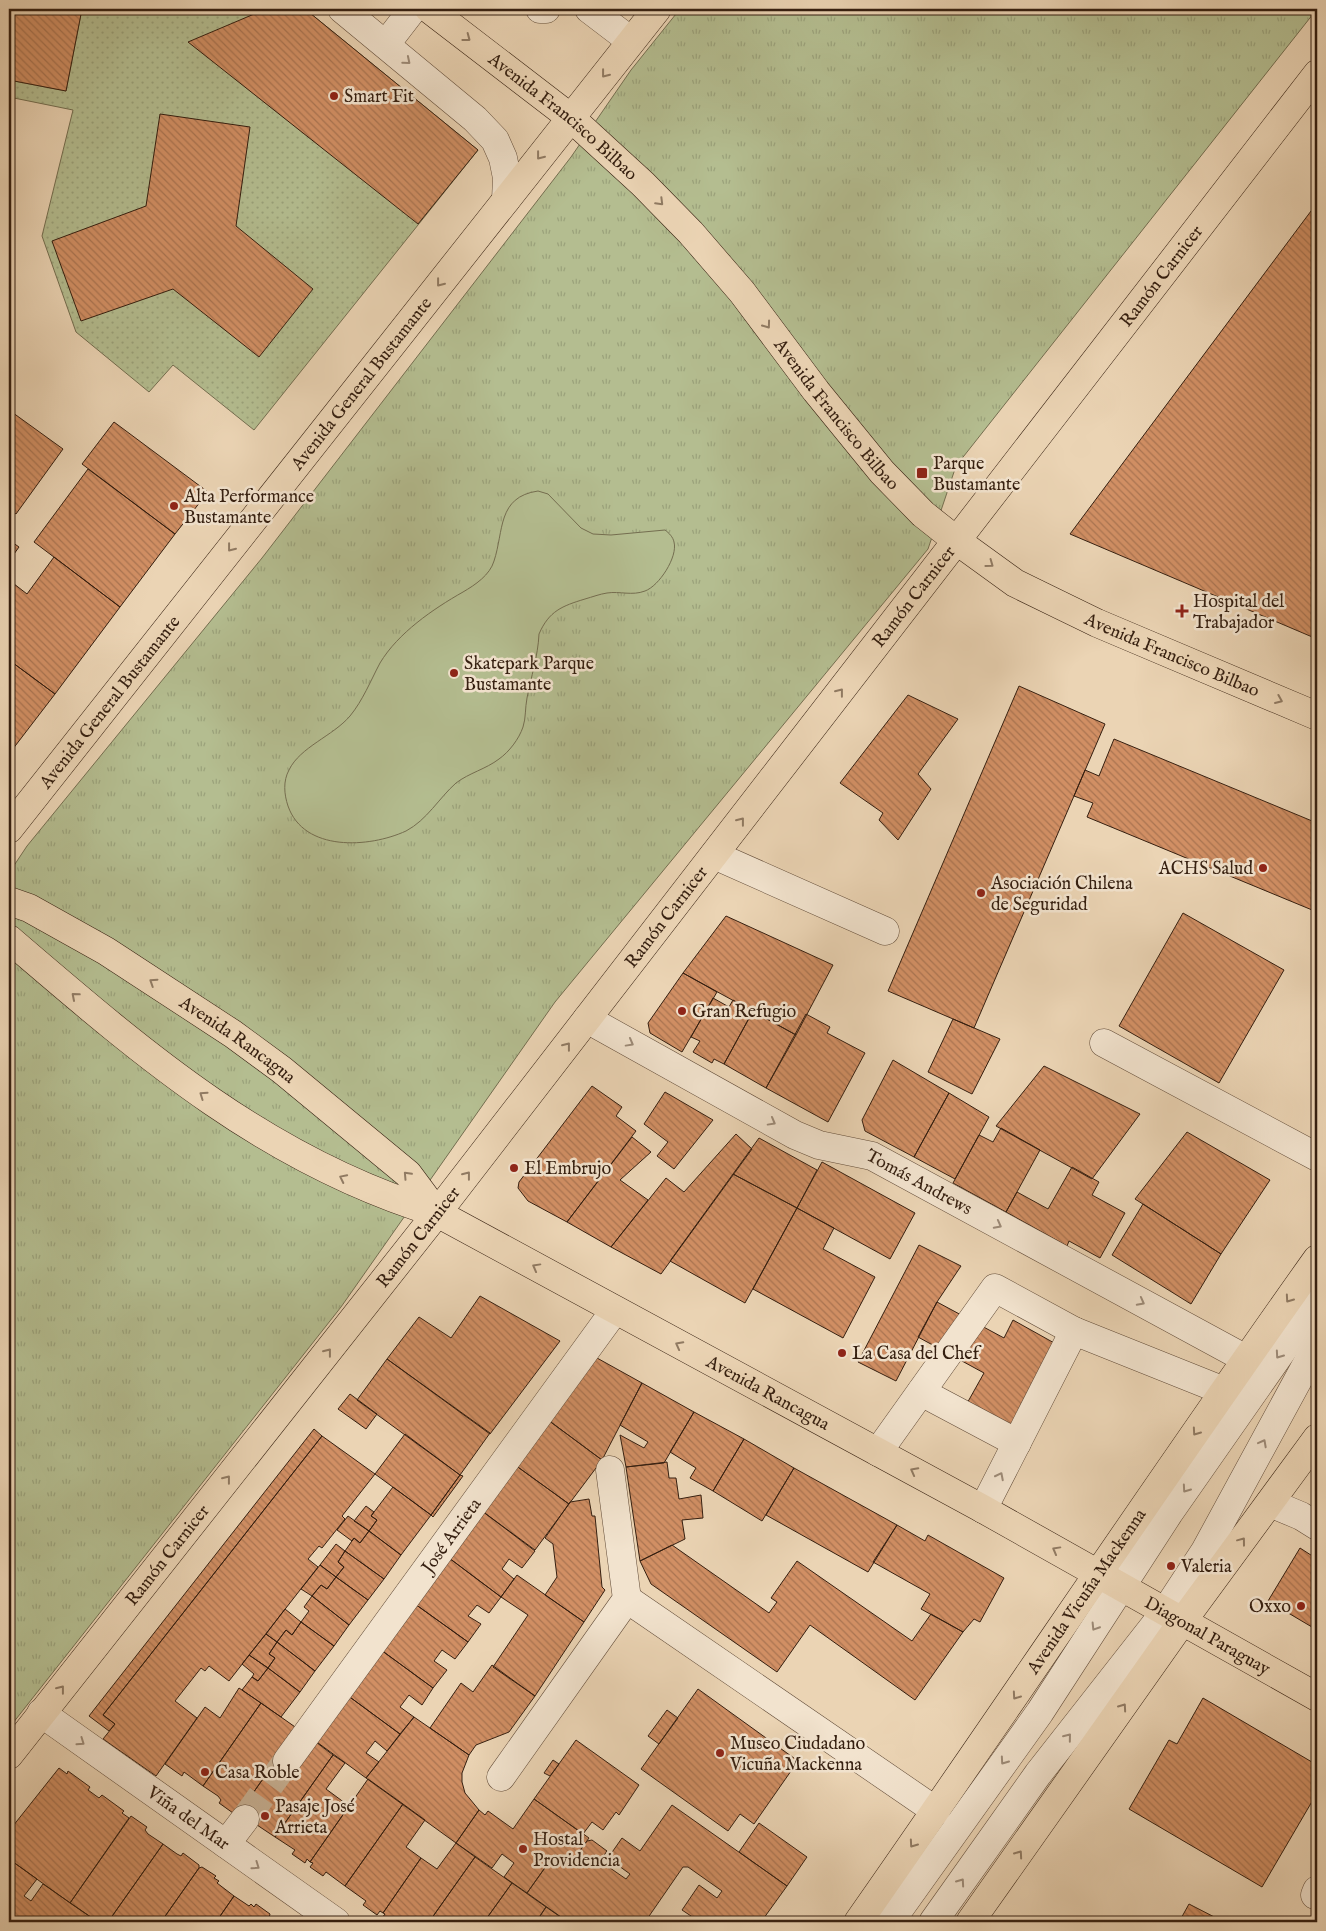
<svg xmlns="http://www.w3.org/2000/svg" width="1326" height="1931" font-family="'IM FELL English',serif">
	<defs>
		<pattern id="grass-dots" width="8" height="8" patternUnits="userSpaceOnUse" patternTransform="scale(1.25)"><rect width="8" height="8" fill="#b4bd90"/><path d="M2 2h.1M6 6h.1" fill="none" stroke="#9ba27b" stroke-width="1.8" stroke-linecap="round"/></pattern>
		<pattern id="park-tufts" width="24" height="20" patternUnits="userSpaceOnUse" patternTransform="scale(1.25)"><rect width="24" height="20" fill="#b4bd90"/><path d="M3 7l-1-3M5 7V3M7 7l1-3M15 17l-1-3M17 17v-4M19 17l1-3" fill="none" stroke="#9ba27b"/></pattern>
		<pattern id="building-back-hatch" width="6" height="6" patternUnits="userSpaceOnUse" patternTransform="scale(1.25)"><rect width="6" height="6" fill="#d18f64"/><path d="M-1 5l2 2M0 0l6 6M5-1l2 2" fill="none" stroke="#aa7451"/></pattern>
	</defs>
	<rect width="100%" height="100%" fill="#ebd4b4"/>
	<filter id="stains"><feTurbulence type="fractalNoise" baseFrequency=".004" numOctaves="4"/><feColorMatrix values="0 0 0 0 .2 0 0 0 0 .09 0 0 0 0 .02 0 0 0 .5 -.17"/></filter>
	<radialGradient id="worn" r=".72"><stop offset=".6" stop-color="#630" stop-opacity="0"/><stop offset="1" stop-color="#630" stop-opacity=".3"/></radialGradient>
	<path fill="url(#grass-dots)" stroke="#746e50" d="M82,9H305L478,150L254,430L173,365L149,392L76,332L42,236L73,110L9,97V80L66,91Z"/>
	<path fill="url(#park-tufts)" stroke="#746e50" d="M680,9H1317L956,466L928,549L555,1002L341,1307L9,1728V873L27,846L262,558L571,157L631,70Z"/>
	<path fill="#b4bd90" stroke="#746e50" d="M538,491L548,494L581,528L593,534L611,535L665,530C669,533 673,537 674,542C678,557 659,586 645,591C632,596 620,591 607,593C600,594 592,597 585,599C562,606 549,611 539,634C538,656 531,677 527,698C525,708 526,718 523,727C519,739 509,752 499,759C486,769 469,773 456,783C439,798 427,820 406,831C369,848 304,852 288,806C284,794 283,781 289,770C300,747 333,736 350,716C363,700 370,682 380,663C398,633 433,609 463,592C475,585 490,575 494,561C504,531 497,497 538,491Z"/>
	<path fill="url(#building-back-hatch)" stroke="#351f10" d="M9,9H82L66,91L9,80Z
		M266,9H305L478,150L418,224L188,42Z
		M160,114L250,127L236,226L313,289L259,357L173,289L81,321L52,241L146,206Z
		M1317,203V639L1070,534Z
		M9,410L63,449L16,514L9,509Z
		M114,422L208,492L175,534L82,464Z
		M88,469L175,534L120,607L34,542Z
		M9,540L19,547L9,561Z
		M54,557L120,607L55,694L9,660V580L27,594Z
		M9,660L55,694L9,754Z
		M1019,686L1105,724L974,1028L888,991Z
		M908,695L958,719L918,774L931,789L898,840L879,820L883,813L840,783Z
		M1114,739L1317,823V912L1087,817L1093,803L1074,796L1085,770L1099,776Z
		M1183,913L1284,970L1219,1083L1119,1026Z
		M726,916L833,965L796,1035L683,973Z
		M683,973L717,992L682,1052L650,1033L648,1023Z
		M713,998L729,1007L733,1000L753,1011L724,1064L714,1059L712,1063L693,1052L700,1041L691,1037Z
		M753,1011L796,1035L766,1088L724,1064Z
		M806,1014L830,1027L827,1033L865,1053L828,1122L766,1088Z
		M953,1019L1000,1039L972,1094L928,1072Z
		M893,1060L949,1093L914,1157L865,1131L862,1120Z
		M1044,1066L1140,1114L1092,1179L996,1126Z
		M592,1086L622,1107L616,1116L636,1131L567,1222L528,1201L518,1188L519,1182Z
		M665,1092L713,1120L674,1169L657,1156L668,1142L644,1124Z
		M949,1093L989,1117L955,1179L914,1157Z
		M1001,1128L1040,1150L1006,1212L953,1183L979,1135L993,1142Z
		M1187,1132L1270,1180L1221,1254L1135,1199Z
		M736,1134L752,1149L661,1274L611,1247L666,1178L684,1192Z
		M632,1137L651,1152L620,1180L648,1200L611,1247L567,1222Z
		M759,1138L817,1170L797,1208L733,1174Z
		M822,1162L915,1213L890,1259L797,1208Z
		M1072,1167L1099,1182L1092,1195L1125,1213L1100,1258L1069,1241L1067,1246L1006,1212L1017,1192L1048,1209Z
		M733,1174L797,1208L745,1303L670,1261Z
		M1143,1204L1221,1254L1191,1304L1112,1255Z
		M797,1208L834,1228L823,1249L875,1277L843,1338L753,1289Z
		M919,1245L961,1266L937,1302L896,1381L858,1362Z
		M480,1296L560,1341L490,1434L387,1359L419,1317L451,1338Z
		M937,1302L1004,1338L1013,1320L1056,1344L1000,1447L956,1423L984,1373L918,1337Z
		M597,1358L642,1383L602,1460L548,1420Z
		M387,1359L490,1433L460,1475L357,1400Z
		M642,1383L694,1412L664,1463L626,1467L620,1435L644,1448L648,1442L620,1425Z
		M350,1394L377,1414L366,1429L338,1409Z
		M694,1412L744,1439L713,1491L690,1478L696,1468L670,1452Z
		M548,1420L602,1460L569,1504L515,1465Z
		M314,1429L322,1436L103,1715L115,1724L109,1731L89,1716Z
		M405,1434L460,1475L431,1515L375,1474Z
		M322,1436L375,1474L342,1516L345,1519L322,1548L319,1546L308,1559L318,1567L229,1681L209,1666L205,1671L201,1668L175,1701L197,1718L156,1776L103,1739L115,1724L103,1715Z
		M744,1439L794,1468L762,1521L713,1491Z
		M667,1462L669,1478H676L679,1499L701,1495L703,1518L682,1520L685,1539L640,1561L626,1467Z
		M515,1465L569,1504L535,1550L482,1511Z
		M794,1468L897,1525L868,1572L766,1515Z
		M460,1475L463,1476L433,1517L431,1515Z
		M393,1487L431,1515L401,1555L369,1531L377,1520L371,1516Z
		M589,1499L592,1516H595L602,1587L605,1590L584,1622L545,1595L557,1577L553,1544L545,1538L570,1502Z
		M366,1506L374,1512L371,1516L377,1520L369,1531L354,1521Z
		M482,1511L535,1551L522,1568L509,1559L502,1569L514,1579L501,1597L449,1558Z
		M348,1516L369,1531L360,1543L354,1538L352,1541L337,1530Z
		M897,1525L925,1541L928,1535L1004,1578L980,1622L974,1619L963,1632L921,1609L930,1594L873,1562Z
		M369,1531L401,1555L384,1579L345,1551L354,1538L360,1543Z
		M336,1544L345,1551L338,1562L344,1567L336,1577L320,1565Z
		M672,1545L769,1613L777,1602L771,1598L797,1561L912,1641L931,1614L963,1632L915,1700L810,1625L777,1672L651,1584L640,1561Z
		M1300,1548L1317,1559V1630L1268,1601Z
		M345,1551L384,1579L368,1600L336,1577L344,1567L338,1562Z
		M449,1558L501,1597L489,1613L477,1605L468,1616L481,1624L468,1642L415,1604Z
		M320,1565L336,1577L327,1589L321,1585L312,1596L301,1589Z
		M517,1575L584,1622L535,1696L493,1667L528,1615L501,1597Z
		M336,1577L368,1600L349,1625L312,1596L321,1585L327,1589Z
		M312,1596L349,1625L334,1646L301,1622L309,1611L304,1607Z
		M415,1604L468,1642L455,1659L442,1650L434,1661L447,1670L433,1688L381,1650Z
		M285,1609L301,1622L292,1635L286,1630L277,1642L266,1634Z
		M301,1622L334,1646L315,1671L277,1642L286,1630L292,1635Z
		M266,1634L277,1642L269,1654L275,1658L268,1668L249,1655Z
		M277,1642L315,1671L300,1692L268,1668L275,1658L269,1654Z
		M381,1650L433,1688L422,1705L409,1695L400,1707L414,1717L400,1734L347,1695Z
		M249,1655L268,1668L258,1681L252,1677L254,1674L242,1664Z
		M492,1665L535,1696L509,1732L476,1745L469,1755L430,1728L461,1683L473,1692Z
		M268,1668L300,1692L281,1717L242,1690L252,1677L258,1681Z
		M239,1688L261,1703L203,1786L184,1772L182,1776L165,1764L205,1707L220,1718Z
		M698,1689L798,1761L754,1824L740,1814L728,1831L641,1769Z
		M347,1695L400,1734L387,1751L375,1741L366,1753L379,1762L366,1778L314,1740Z
		M1203,1698L1317,1765V1793L1262,1887L1129,1809L1169,1740L1177,1744Z
		M261,1703L298,1729L239,1813H233L219,1803L221,1800L218,1796L203,1786Z
		M667,1710L678,1718L659,1744L648,1736Z
		M414,1717L469,1755L462,1773V1782L465,1793L479,1810L456,1843L366,1778Z
		M312,1739L333,1755L275,1837L239,1813L279,1756Z
		M576,1740L639,1785L619,1815L616,1812L603,1830L592,1822L583,1834L534,1799Z
		M333,1755L345,1763L326,1789L349,1806L310,1862L307,1859L305,1863L292,1854L295,1850L275,1837Z
		M553,1760L559,1764L550,1776L544,1773Z
		M59,1768L67,1774L68,1771L90,1787L88,1790L99,1798L102,1795L124,1811L122,1813L129,1818L70,1903L9,1859V1831Z
		M368,1779L403,1804L345,1886L326,1872L323,1876L310,1867L313,1863L310,1862Z
		M534,1799L589,1838L569,1866L554,1855L527,1893L504,1877L514,1863L502,1854L492,1868L456,1843L479,1810L485,1815L488,1811L513,1829Z
		M403,1804L425,1820L406,1847L421,1858L383,1913L380,1911L377,1915L363,1905L366,1901L345,1886Z
		M672,1805L787,1886L761,1922H700L682,1910L699,1885L717,1898L722,1891L688,1867H683L645,1922H568L527,1893L554,1855L569,1866L587,1841L592,1840L607,1851L600,1861L626,1879L630,1874L608,1858L622,1838L640,1851Z
		M131,1816L147,1827L145,1830L148,1834L163,1844L108,1922H98L70,1903Z
		M759,1823L807,1857L787,1886L739,1852Z
		M456,1843L475,1857L429,1922H388L382,1918L385,1914L383,1913L421,1858L437,1869Z
		M163,1844L177,1854L181,1856L183,1853L199,1865V1868L161,1922H108Z
		M475,1857L512,1883L484,1922H429Z
		M9,1859L37,1879L24,1896L31,1901L43,1884L98,1922H9Z
		M202,1867L216,1876L214,1878L219,1881L217,1883L234,1896L216,1922H161L199,1868Z
		M512,1883L546,1907L536,1922H484Z
		M234,1896L249,1906L251,1904L254,1907L256,1904L270,1914L268,1922H216Z
		M1189,1904L1224,1922H1179Z
		M546,1907L568,1922H536Z"/>
	<g fill="none" stroke-linecap="round" stroke-linejoin="round">
		<path stroke="#c7b093" stroke-width="28" stroke-dasharray="28 14" stroke-linecap="butt" d="M245,1819L287,1761"/>
		<defs>
			<g id="minor">
				<path d="M342,9L475,119L495,140L503,158L507,178L506,200"/>
				<path d="M540,9H546"/>
				<path d="M589,9L631,41"/>
				<path d="M386,44L413,9"/>
				<path d="M714,855L885,931"/>
				<path id="s1" d="M587,1019L795,1135L819,1145L872,1156L1246,1359"/>
				<path d="M1104,1043L1317,1157"/>
				<path d="M921,1392L1017,1443"/>
				<path d="M878,1452L995,1288L1074,1331L1224,1391"/>
				<path d="M1270,1503L1301,1516L1317,1526"/>
				<path d="M983,1509L1074,1331"/>
				<path d="M627,1599L936,1811"/>
				<path id="s2" d="M41,1713L336,1922"/>
				<path id="s3" d="M287,1761L615,1310"/>
				<path d="M501,1777L627,1599L610,1470"/>
				<path d="M226,1844L245,1819"/>
				<path d="M1315,1895L1317,1890"/>
				<path d="M890,1922L1040,1712L1169,1513L1317,1301"/>
				<path d="M933,1922L1038,1774L1165,1612L1205,1551L1317,1345"/>
			</g>
			<g id="major">
				<path id="s4" d="M429,9L571,118L643,184L691,233L742,292L816,391L882,472L923,514L957,541L1015,583L1060,605L1097,623L1317,716"/>
				<path id="s5" d="M9,829L657,9"/>
				<path id="s6" d="M9,901L29,908L106,951L233,1034L282,1070L408,1174L437,1213"/>
				<path id="s7" d="M9,939C142,1053 266,1161 437,1213L983,1509L1317,1697"/>
				<path id="s8" d="M9,1755L437,1213L1317,74"/>
				<path id="s9" d="M858,1922C1012,1702 1161,1478 1317,1259"/>
				<path d="M970,1922L1182,1622L1317,1438"/>
			</g>
		</defs>
		<use href="#minor" stroke="#624c39" stroke-width="29"/>
		<use href="#major" stroke="#351f10" stroke-width="29"/>
		<use href="#minor" stroke="#f2e3ce" stroke-width="28"/>
		<use href="#major" stroke="#ebd4b4" stroke-width="28"/>
	</g>
	<defs><path id="oneway-chevron" d="M-2-3.5L2.5 0L-2 3.5" fill="none" stroke-width="1.6" stroke-linecap="round" stroke-linejoin="round" transform="scale(1.25)"/></defs>
	<g stroke="#907a62">
		<use href="#oneway-chevron" transform="translate(467 38) rotate(37)"/>
		<use href="#oneway-chevron" transform="translate(605 74) rotate(128)"/>
		<use href="#oneway-chevron" transform="translate(540 156) rotate(128)"/>
		<use href="#oneway-chevron" transform="translate(660 202) rotate(45)"/>
		<use href="#oneway-chevron" transform="translate(440 283) rotate(128)"/>
		<use href="#oneway-chevron" transform="translate(767 325) rotate(54)"/>
		<use href="#oneway-chevron" transform="translate(231 548) rotate(128)"/>
		<use href="#oneway-chevron" transform="translate(990 564) rotate(36)"/>
		<use href="#oneway-chevron" transform="translate(840 692) rotate(-52)"/>
		<use href="#oneway-chevron" transform="translate(1279 700) rotate(23)"/>
		<use href="#oneway-chevron" transform="translate(741 821) rotate(-52)"/>
		<use href="#oneway-chevron" transform="translate(153 982) rotate(-147)"/>
		<use href="#oneway-chevron" transform="translate(75 996) rotate(-139)"/>
		<use href="#oneway-chevron" transform="translate(567 1046) rotate(-52)"/>
		<use href="#oneway-chevron" transform="translate(203 1095) rotate(-145)"/>
		<use href="#oneway-chevron" transform="translate(407 1175) rotate(-133)"/>
		<use href="#oneway-chevron" transform="translate(467 1175) rotate(-52)"/>
		<use href="#oneway-chevron" transform="translate(343 1178) rotate(-154)"/>
		<use href="#oneway-chevron" transform="translate(536 1267) rotate(-151)"/>
		<use href="#oneway-chevron" transform="translate(1289 1299) rotate(125)"/>
		<use href="#oneway-chevron" transform="translate(679 1345) rotate(-152)"/>
		<use href="#oneway-chevron" transform="translate(328 1352) rotate(-52)"/>
		<use href="#oneway-chevron" transform="translate(1196 1432) rotate(125)"/>
		<use href="#oneway-chevron" transform="translate(914 1471) rotate(-152)"/>
		<use href="#oneway-chevron" transform="translate(227 1479) rotate(-52)"/>
		<use href="#oneway-chevron" transform="translate(1242 1541) rotate(-53)"/>
		<use href="#oneway-chevron" transform="translate(1056 1550) rotate(-151)"/>
		<use href="#oneway-chevron" transform="translate(61 1689) rotate(-52)"/>
		<use href="#oneway-chevron" transform="translate(1016 1696) rotate(125)"/>
		<use href="#oneway-chevron" transform="translate(1123 1707) rotate(-55)"/>
		<use href="#oneway-chevron" transform="translate(913 1844) rotate(125)"/>
		<use href="#oneway-chevron" transform="translate(1019 1854) rotate(-55)"/>
	</g>
	<g stroke="#9d8b78">
		<use href="#oneway-chevron" transform="translate(407 61) rotate(40)"/>
		<use href="#oneway-chevron" transform="translate(630 1043) rotate(29)"/>
		<use href="#oneway-chevron" transform="translate(772 1122) rotate(29)"/>
		<use href="#oneway-chevron" transform="translate(998 1225) rotate(28)"/>
		<use href="#oneway-chevron" transform="translate(1141 1302) rotate(28)"/>
		<use href="#oneway-chevron" transform="translate(1279 1355) rotate(125)"/>
		<use href="#oneway-chevron" transform="translate(1263 1443) rotate(-62)"/>
		<use href="#oneway-chevron" transform="translate(1000 1476) rotate(-63)"/>
		<use href="#oneway-chevron" transform="translate(1186 1489) rotate(125)"/>
		<use href="#oneway-chevron" transform="translate(1095 1627) rotate(122)"/>
		<use href="#oneway-chevron" transform="translate(1068 1737) rotate(-51)"/>
		<use href="#oneway-chevron" transform="translate(81 1742) rotate(35)"/>
		<use href="#oneway-chevron" transform="translate(1004 1761) rotate(125)"/>
		<use href="#oneway-chevron" transform="translate(256 1866) rotate(35)"/>
		<use href="#oneway-chevron" transform="translate(961 1882) rotate(-55)"/>
	</g>
	<g fill="#8f2418" stroke="#f2e3ce" stroke-width="2">
		<circle cx="334" cy="96" r="5"/>
		<rect x="916" y="467" width="12" height="12" rx="2.5"/>
		<circle cx="174" cy="506" r="5"/>
		<path d="M1179.5 603.5h5v5h5v5h-5v5h-5v-5h-5v-5h5z"/>
		<circle cx="454" cy="673" r="5"/>
		<circle cx="1263" cy="868" r="5"/>
		<circle cx="981" cy="893" r="5"/>
		<circle cx="682" cy="1011" r="5"/>
		<circle cx="514" cy="1168" r="5"/>
		<circle cx="842" cy="1353" r="5"/>
		<circle cx="1171" cy="1566" r="5"/>
		<circle cx="1301" cy="1606" r="5"/>
		<circle cx="720" cy="1753" r="5"/>
		<circle cx="205" cy="1772" r="5"/>
		<circle cx="265" cy="1816" r="5"/>
		<circle cx="523" cy="1849" r="5"/>
	</g>
	<g text-anchor="middle" stroke-width="5" stroke-linejoin="round" paint-order="stroke">
		<g font-size="18" fill="#351f10" stroke="#f2e3ce" text-anchor="start">
			<text x="344" y="102">Smart Fit</text>
			<text x="933" y="469">Parque<tspan x="933" dy="21">Bustamante</tspan></text>
			<text x="184" y="502">Alta Performance<tspan x="184" dy="21">Bustamante</tspan></text>
			<text x="1193" y="607">Hospital del<tspan x="1193" dy="21">Trabajador</tspan></text>
			<text x="464" y="669">Skatepark Parque<tspan x="464" dy="21">Bustamante</tspan></text>
			<text x="1253" y="874" text-anchor="end">ACHS Salud</text>
			<text x="991" y="889">Asociación Chilena<tspan x="991" dy="21">de Seguridad</tspan></text>
			<text x="692" y="1017">Gran Refugio</text>
			<text x="524" y="1174">El Embrujo</text>
			<text x="852" y="1359">La Casa del Chef</text>
			<text x="1181" y="1572">Valeria</text>
			<text x="1291" y="1612" text-anchor="end">Oxxo</text>
			<text x="730" y="1749">Museo Ciudadano<tspan x="730" dy="21">Vicuña Mackenna</tspan></text>
			<text x="215" y="1778">Casa Roble</text>
			<text x="275" y="1812">Pasaje José<tspan x="275" dy="21">Arrieta</tspan></text>
			<text x="533" y="1845">Hostal<tspan x="533" dy="21">Providencia</tspan></text>
		</g>
		<g font-size="18" fill="#351f10" stroke="#f2e3ce">
			<text dy="6" stroke="none"><textPath href="#s4" startOffset="172">Avenida Francisco Bilbao</textPath></text>
			<text dy="6" stroke="none"><textPath href="#s8" startOffset="1875">Ramón Carnicer</textPath></text>
			<text dy="6" stroke="none"><textPath href="#s5" startOffset="568">Avenida General Bustamante</textPath></text>
			<text dy="6" stroke="none"><textPath href="#s4" startOffset="578">Avenida Francisco Bilbao</textPath></text>
			<text dy="6" stroke="none"><textPath href="#s8" startOffset="1470">Ramón Carnicer</textPath></text>
			<text dy="6" stroke="none"><textPath href="#s4" startOffset="998">Avenida Francisco Bilbao</textPath></text>
			<text dy="6" stroke="none"><textPath href="#s5" startOffset="162">Avenida General Bustamante</textPath></text>
			<text dy="6" stroke="none"><textPath href="#s8" startOffset="1065">Ramón Carnicer</textPath></text>
			<text dy="6" stroke="none"><textPath href="#s6" startOffset="268">Avenida Rancagua</textPath></text>
			<text dy="6" stroke="none"><textPath href="#s1" startOffset="372">Tomás Andrews</textPath></text>
			<text dy="6" stroke="none"><textPath href="#s8" startOffset="660">Ramón Carnicer</textPath></text>
			<text dy="6" stroke="none"><textPath href="#s7" startOffset="889">Avenida Rancagua</textPath></text>
			<text dy="6" stroke="none"><textPath href="#s3" startOffset="279">José Arrieta</textPath></text>
			<text dy="6" stroke="none"><textPath href="#s8" startOffset="255">Ramón Carnicer</textPath></text>
			<text dy="6" stroke="none"><textPath href="#s9" startOffset="402">Avenida Vicuña Mackenna</textPath></text>
			<text dy="6" stroke="none"><textPath href="#s7" startOffset="1391">Diagonal Paraguay</textPath></text>
			<text dy="6" stroke="none"><textPath href="#s2" startOffset="181">Viña del Mar</textPath></text>
		</g>
	</g>
	<rect width="1326" height="1931" fill="none" stroke="#ebd4b4" stroke-width="30"/>
	<rect x="10" y="10" width="1306" height="1911" fill="none" stroke="#351f10" stroke-width="2.5"/>
	<rect x="15" y="15" width="1296" height="1901" fill="none" stroke="#351f10"/>
	<rect width="100%" height="100%" filter="url(#stains)"/>
	<rect width="100%" height="100%" fill="url(#worn)"/>
</svg>
